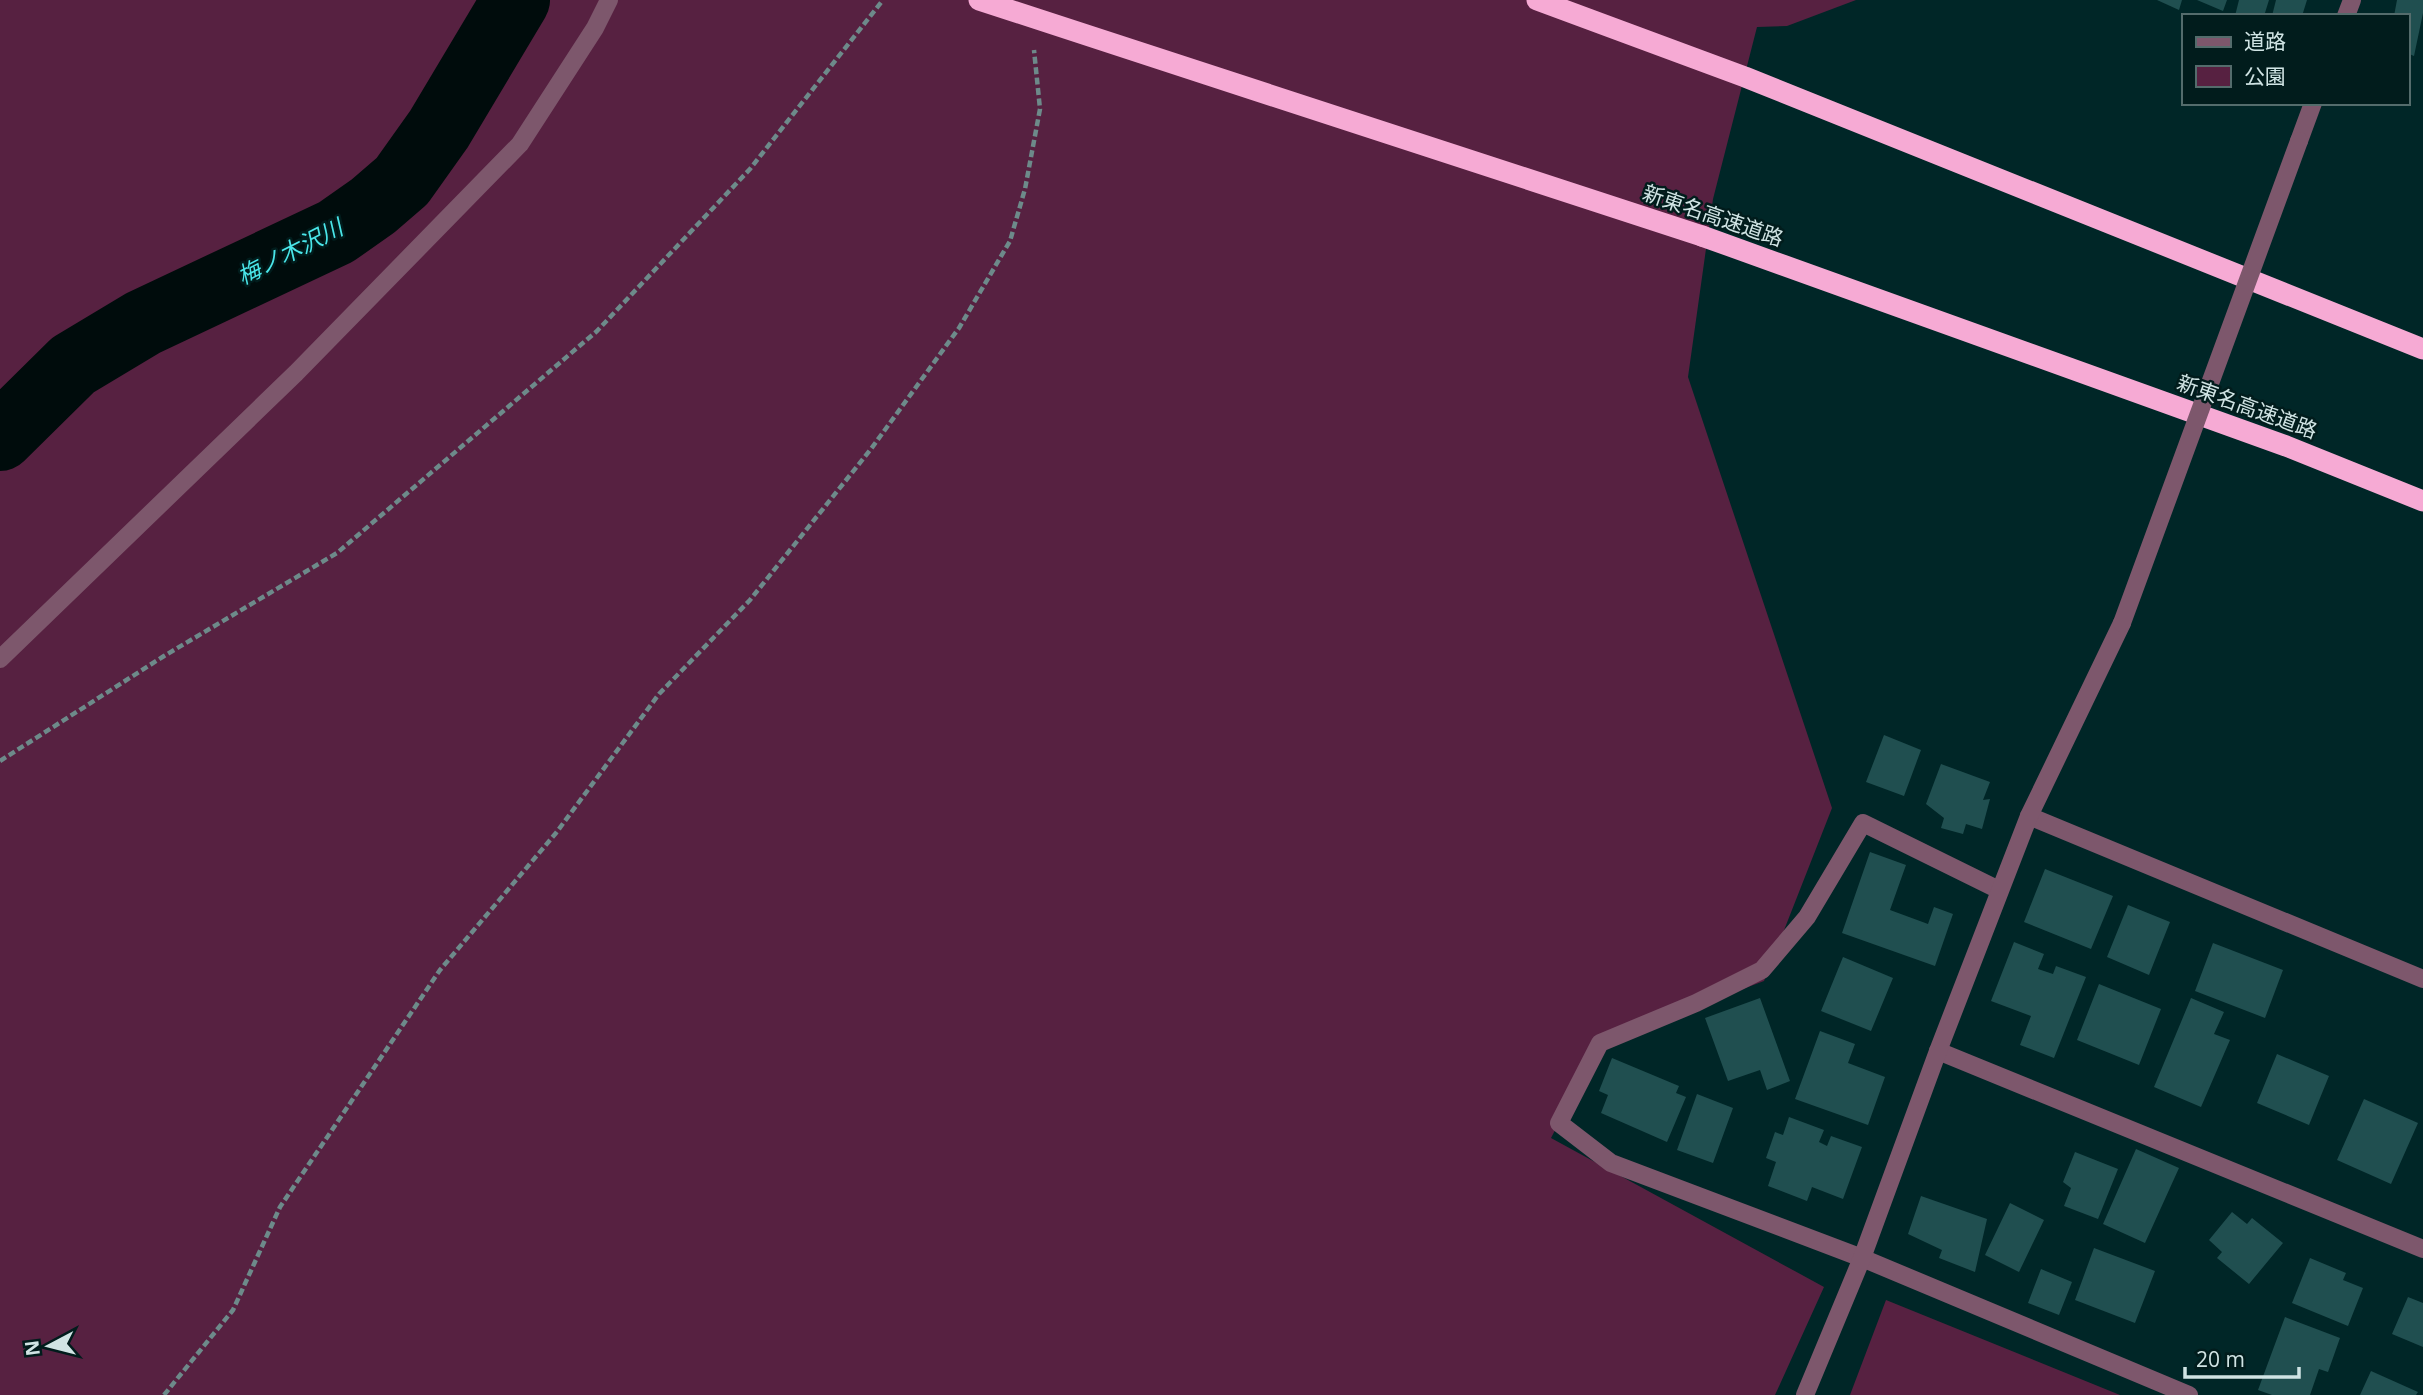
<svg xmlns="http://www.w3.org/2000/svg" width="2423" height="1395" font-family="'Open Sans','Noto Sans JP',sans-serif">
	<rect width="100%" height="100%" fill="#002627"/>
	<path fill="#572141" d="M0,0H1856L1787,26L1757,27L1713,199L1688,377L1832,808L1764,981L1600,1043L1551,1138L1824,1287L1775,1395H0Z
		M1886,1300L2120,1395H1850Z"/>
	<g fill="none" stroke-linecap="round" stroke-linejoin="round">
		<path stroke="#000c0c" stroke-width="68" d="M0,437L73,365L143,323L336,232L373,206L402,181L439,129L516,0"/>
	</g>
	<path fill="#204f50" d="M2157,0H2182L2179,10Z
		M2197,0H2227L2223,11Z
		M2239,0H2269L2264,16H2235Z
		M2276,0H2307L2302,16H2272Z
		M2397,0H2423V13L2414,56L2407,53V16H2394Z
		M1884,735L1921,750L1904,796L1866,782Z
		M1941,764L1990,782L1983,800L1990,799L1982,829L1966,824L1963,834L1941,828L1944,818L1926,804Z
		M1870,852L1906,865L1890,910L1928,924L1934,907L1953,914L1935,966L1842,933Z
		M2045,869L2113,896L2091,949L2024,922Z
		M2128,905L2170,922L2149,975L2107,957Z
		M2014,942L2044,954L2038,969L2053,974L2056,966L2086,977L2054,1058L2020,1045L2031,1016L1991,1001Z
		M2213,943L2283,970L2265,1018L2195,991Z
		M1843,957L1893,978L1871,1031L1821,1011Z
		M2099,984L2161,1009L2139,1065L2077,1040Z
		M1760,998L1790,1081L1767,1090L1760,1070L1728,1081L1705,1018Z
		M2191,998L2224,1012L2214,1034L2230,1040L2201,1107L2154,1087Z
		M1820,1031L1855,1044L1848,1063L1885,1077L1868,1125L1795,1099Z
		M2277,1054L2329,1076L2309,1125L2257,1103Z
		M1612,1058L1679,1086L1676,1093L1686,1097L1667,1142L1601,1113L1608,1095L1599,1091Z
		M1697,1094L1733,1108L1713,1163L1677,1150Z
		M2364,1099L2418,1123L2391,1184L2337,1160Z
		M1789,1117L1824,1130L1819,1142L1827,1146L1831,1136L1862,1147L1843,1199L1812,1187L1807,1201L1768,1186L1776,1162L1766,1158L1775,1132L1783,1135Z
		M2136,1149L2179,1168L2145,1243L2103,1224Z
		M2075,1152L2118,1169L2098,1219L2064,1206L2071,1188L2063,1182Z
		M1921,1196L1987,1219L1975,1272L1939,1258L1942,1250L1908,1234Z
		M2010,1203L2044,1220L2019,1272L1985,1255Z
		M2232,1212L2247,1224L2252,1218L2283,1243L2249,1284L2217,1258L2222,1252L2209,1240Z
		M2094,1248L2155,1271L2135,1323L2075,1300Z
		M2310,1258L2346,1273L2343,1280L2363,1288L2348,1326L2292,1303Z
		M2041,1269L2072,1282L2059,1315L2028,1303Z
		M2408,1297L2423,1303V1347L2392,1334Z
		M2285,1317L2340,1338L2328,1372L2319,1369L2310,1395H2272L2258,1390Z
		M2371,1371L2418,1392L2416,1395H2360Z"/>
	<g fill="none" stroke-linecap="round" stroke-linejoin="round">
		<path stroke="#6d8a8a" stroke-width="4.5" stroke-dasharray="7 3.5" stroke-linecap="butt" d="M0,761L164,656L337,553L597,331L750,169L883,0
			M164,1395L233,1310L280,1207L440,970L556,833L659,694L750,600L871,449L959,328L1010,241L1025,189L1040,109L1034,50"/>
		<path stroke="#7d576c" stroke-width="18" d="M0,659L296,373L520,144L595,28L609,0
			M2029,816L2423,979
			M1999,890L1863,823L1807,917L1762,970L1696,1003L1600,1043L1559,1123L1611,1163L1862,1258L2189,1395
			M1938,1051L2423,1249"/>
		<path stroke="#7d576c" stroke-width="18" d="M2346,16L2352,0
			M2299,141L2313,103
			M1805,1395L1862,1258L1938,1051L2029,816L2122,623"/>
		<path stroke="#f6aad4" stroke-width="21" d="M1537,0L1745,77L2423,349
			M1702,236L2286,446L2423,501"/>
		<path stroke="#7d576c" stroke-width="18" d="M2122,623L2299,141"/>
		<path stroke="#f6aad4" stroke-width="21" d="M979,0L1702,236"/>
	</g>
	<g text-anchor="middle" stroke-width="5" stroke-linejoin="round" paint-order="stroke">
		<g font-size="21" fill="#d0e4e4" stroke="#011c1c">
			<text transform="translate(1713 216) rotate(19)" y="7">新東名高速道路</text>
			<text transform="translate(2247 407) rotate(20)" y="7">新東名高速道路</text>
		</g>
		<g font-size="23" font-style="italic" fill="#4ae6e9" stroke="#011c1c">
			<text transform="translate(290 252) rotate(-27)" y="8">梅ノ木沢川</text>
		</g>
	</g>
	<rect x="2182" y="14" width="228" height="91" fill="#011c1c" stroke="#546c6c" stroke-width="2"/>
	<rect x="2196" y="37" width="35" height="10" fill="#7d576c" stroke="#546c6c" stroke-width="2"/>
	<text x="2244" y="49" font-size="21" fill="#d0e4e4">道路</text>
	<rect x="2196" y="66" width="35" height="21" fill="#572141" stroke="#546c6c" stroke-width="2"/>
	<text x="2244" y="84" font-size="21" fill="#d0e4e4">公園</text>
	<g transform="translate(49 1346) rotate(263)" stroke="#011c1c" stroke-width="5" paint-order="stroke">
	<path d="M0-5L12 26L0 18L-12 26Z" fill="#d0e4e4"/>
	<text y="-10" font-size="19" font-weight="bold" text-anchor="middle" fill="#d0e4e4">N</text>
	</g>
	<path d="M2185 1367v10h114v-10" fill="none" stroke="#d0e4e4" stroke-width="3.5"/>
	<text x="2196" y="1367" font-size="21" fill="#d0e4e4" stroke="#011c1c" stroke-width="5" paint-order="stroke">20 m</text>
</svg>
